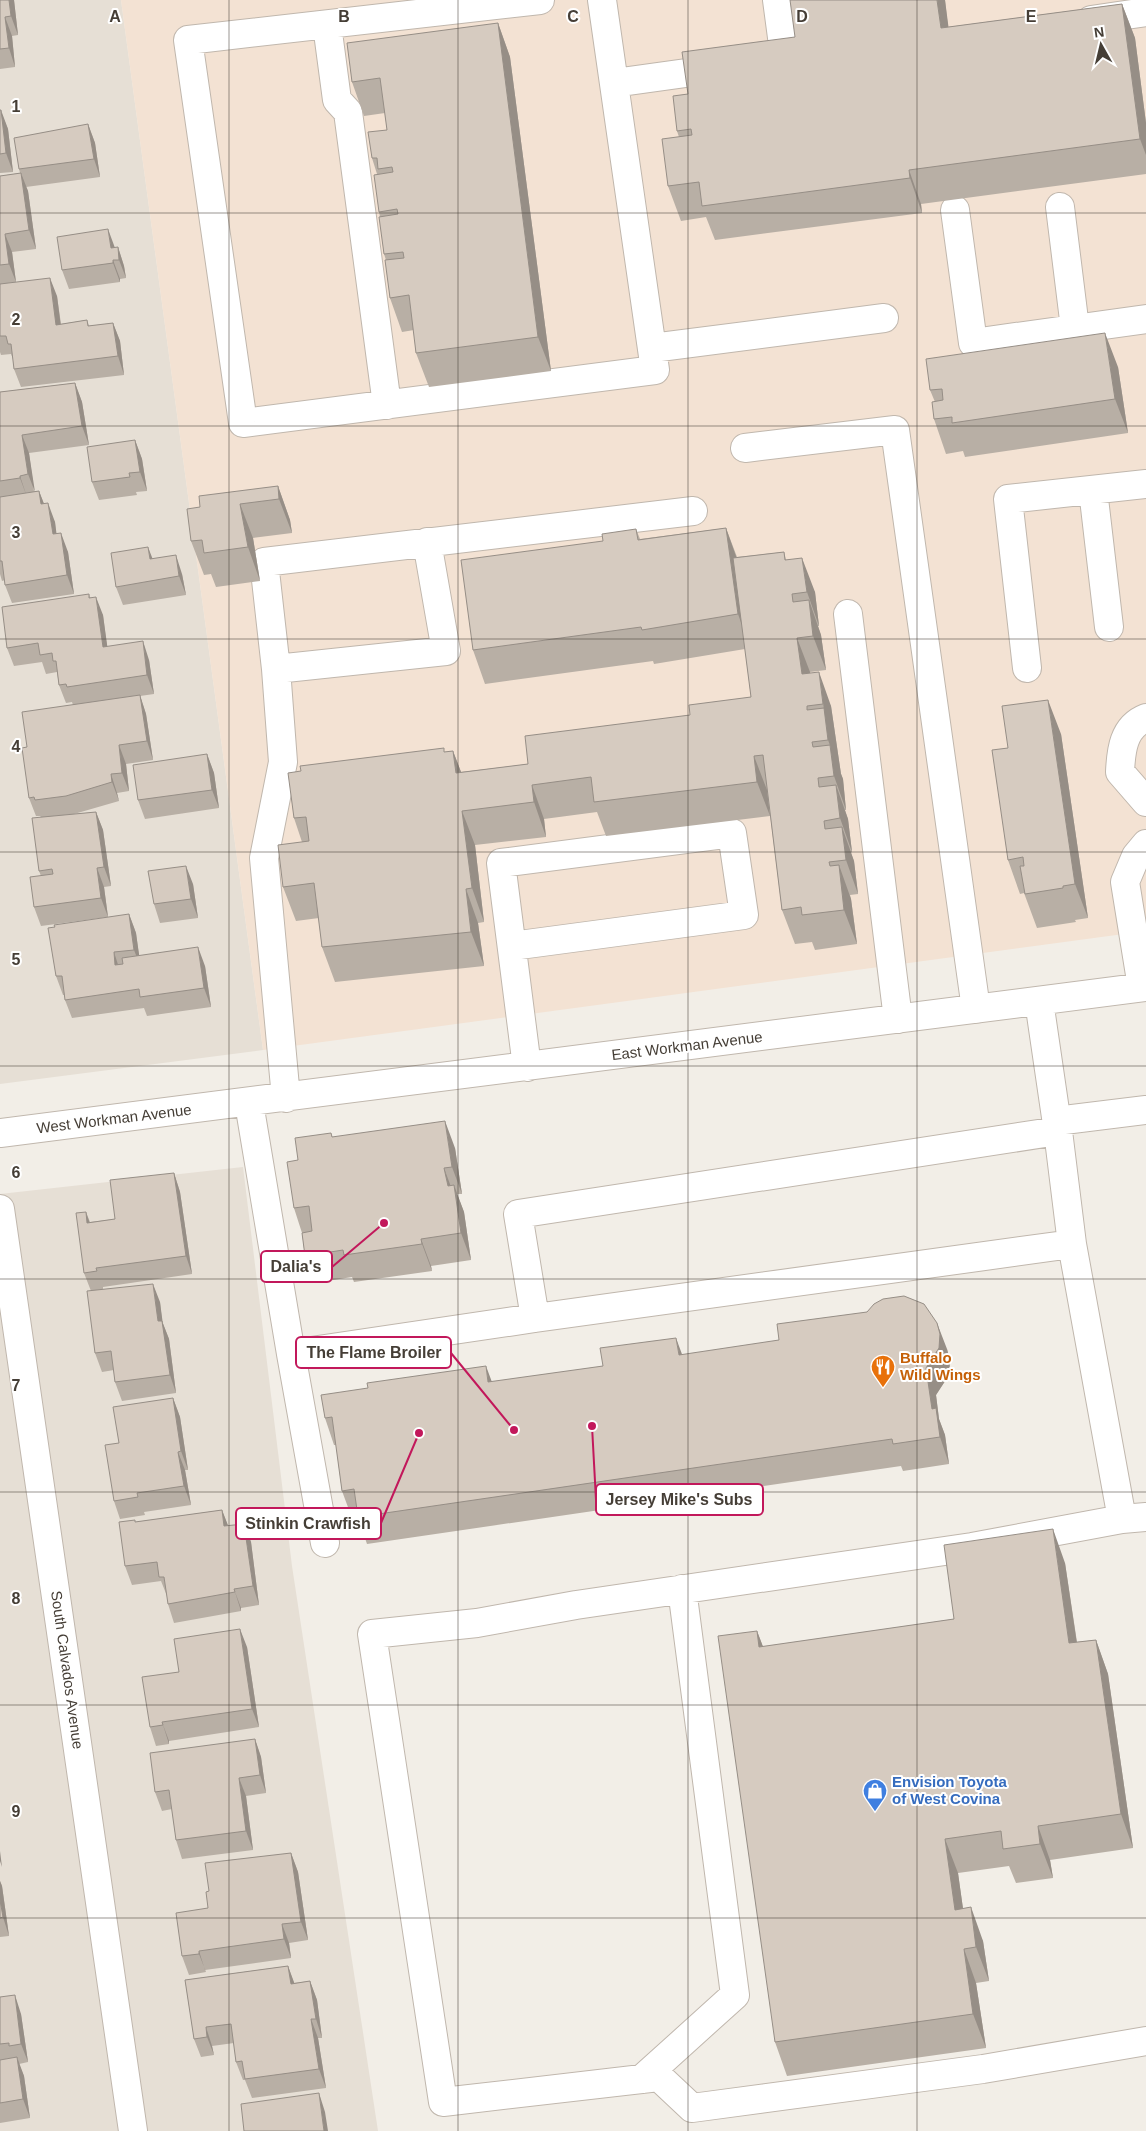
<svg xmlns="http://www.w3.org/2000/svg" width="1146" height="2131" font-family="Arial,sans-serif">
	<rect width="100%" height="100%" fill="#f2eee7"/>
	<path fill="#e6dfd5" d="M0,0H121L263,1050L0,1084Z
		M243,1167L292,1566L378,2131H0V1194Z"/>
	<path fill="#f3e2d3" d="M121,0H1146V931L263,1050Z"/>
	<g fill="none" stroke-linecap="round" stroke-linejoin="round">
		<defs>
			<path id="minor" d="M540,0L188,40L243,423L655,370L602,0
				M1091,20L1146,12
				M327,25L337,100L348,112L387,405
				M769,62L785,60L777,0
				M614,83L722,68
				M1060,207L1075,328
				M955,210L973,343L1146,319
				M652,348L884,318
				M745,448L895,430L976,1009
				M1093,490L1109,627
				M848,614L898,1019
				M1027,668L1008,499L1146,484
				M276,669L264,562L693,511
				M1146,718C1123,727 1121,751 1120,772L1146,802
				M512,946L744,915L732,833L501,863L527,1067
				M1142,987L1125,882L1136,856L1146,844
				M1039,1001L1058,1131
				M286,1098L264,858L283,762L276,669L446,651L427,542
				M249,1103L291,1354L535,1318L1072,1244L1058,1131L518,1214L535,1318
				M1056,1121L1146,1110
				M0,1133L1146,987
				M0,1209L133,2131
				M1072,1244L1122,1519L1146,1517
				M291,1354L325,1543
				M1122,1519L972,1547L576,1605L477,1623L372,1634L443,2102L659,2077L692,2108L983,2069L1146,2041
				M642,2079L735,1995L682,1589"/>
		</defs>
		<use href="#minor" stroke="#c0b7ad" stroke-width="30"/>
		<use href="#minor" stroke="#fff" stroke-width="28"/>
	</g>
	<path fill="#b8afa5" d="M0,0H14L18,35L12,36L15,67L0,69Z
		M945,0L948,27L1122,4L1135,38L1146,123V174L921,204L922,213L715,240L706,217L681,221L668,186L679,137L677,131L688,94L795,37Z
		M498,23L510,57L551,371L429,387L416,353L414,330L402,332L390,298L386,260L384,254L380,217L379,212L377,174L372,158L387,130L385,113L364,116L352,82Z
		M0,110L8,129L13,172L0,173Z
		M88,124L95,143L100,177L26,187L28,191L36,249L12,252L16,282L57,296L61,324L87,320L89,326L113,323L120,341L124,375L21,387L14,369L13,359L11,354L1,355L0,352V176L20,173L19,169Z
		M118,247L124,266L126,278L120,279V282L69,289L62,270Z
		M1118,367L1128,433L965,457L963,451L946,454L934,419L935,402L930,390Z
		M75,383L82,402L89,445L29,453L34,491H39L44,504L55,522L56,534L68,552L74,594L12,603L5,585V580L2,581L0,574V392Z
		M135,440L142,459L147,491L136,492L137,495L99,500L92,482Z
		M278,486L290,520L292,533L253,538L260,581L216,587L211,574L204,575L191,541L200,507Z
		M726,528L737,557L784,552L786,560L815,592L819,626H818L821,635L826,670L810,672L831,706L841,774L843,779L846,810H845L848,819L852,852L851,853L854,861L858,894L850,895L851,899L857,944L815,950L812,942L795,944L782,910L767,790L770,816L606,836L597,812L544,819L546,837L475,845L484,922L478,923L484,966L335,982L322,947L319,918L296,921L283,887L302,842L294,818L301,771L453,751L461,772L528,764L751,697L745,649L654,664L653,661L485,684L473,650L603,541L636,529L640,539Z
		M182,574L186,595L123,605L116,587Z
		M89,594L90,597L103,615L107,647L149,660L154,694L140,696L146,714L153,760L126,764L129,791L117,793L119,801L74,814L96,812L103,830L111,886L104,887L108,917L41,926L34,907L41,876L39,871L41,817L40,816H36L29,798L27,747L73,705L72,702L66,703L59,685L57,672L46,674L42,662L14,666L7,648Z
		M1061,734L1088,918L1075,920L1076,922L1037,928L1024,893L1020,894L1008,860V748Z
		M207,754L214,773L219,808L145,819L138,800Z
		M193,884L198,918L160,923L154,904Z
		M129,914L136,933L139,956L205,966L211,1007L147,1016L144,1008L72,1018L65,1000V995H63L56,976Z
		M331,1133L332,1137L455,1148L462,1194H457L464,1212L471,1260L431,1266L432,1271L354,1282L352,1277L315,1283L305,1256L302,1233L294,1208L298,1160Z
		M174,1173L180,1192L192,1274L103,1287V1289L160,1302L162,1321L169,1339L176,1393L122,1401L115,1382L114,1370L102,1372L95,1353L91,1291L84,1273L86,1212L90,1222L115,1219Z
		M947,1349L950,1361L949,1375L936,1395L939,1419L945,1435L949,1464L903,1471L901,1466L367,1544L358,1517L352,1518L342,1491L336,1445H334L325,1418L492,1382L683,1355Z
		M173,1398L180,1417L188,1470H185L191,1505L144,1512L145,1515L120,1519L114,1501L119,1443Z
		M222,1510L228,1526L244,1524L251,1542L259,1605L241,1608V1611L174,1623L168,1604L167,1596L161,1581L132,1585L125,1566L136,1522Z
		M1065,1563L1077,1642L1096,1640L1108,1674L1133,1848L1050,1860L1053,1878L1016,1883L1009,1866L958,1873L963,1909L983,1941L989,1981L976,1983L986,2048L787,2076L775,2042L757,1631L763,1647L954,1619Z
		M247,1647L259,1727L169,1741V1744L156,1746L150,1727L179,1672Z
		M255,1739L261,1757L266,1793L246,1796L253,1850L182,1859L176,1840L172,1809L162,1811L155,1792Z
		M291,1853L298,1872L308,1940L289,1943L291,1958L205,1970L206,1972L189,1975L182,1956L208,1908L209,1891Z
		M0,1881L2,1886L9,1936L0,1937Z
		M288,1966L294,1983L310,1981L317,2000L322,2038H318L326,2088L252,2098L245,2080H243L236,2062L234,2043L212,2046L214,2055L201,2057L194,2039L185,1980Z
		M0,1997L21,2014L28,2062L19,2064L24,2076L30,2118L0,2123Z"/>
	<path fill="#968e86" d="M9,0H14L18,35L11,16Z
		M937,0H945L953,62L941,28Z
		M1122,4L1135,38L1146,123V155L1140,139Z
		M5,17L12,36L15,67L9,48Z
		M498,23L510,57L551,371L538,337Z
		M1,110L8,129L13,172L6,153Z
		M88,124L95,143L100,177L94,159Z
		M909,170L921,204L922,213L910,178Z
		M21,173L28,191L36,249L29,230Z
		M108,229L115,248H111Z
		M5,234L12,252L16,282L9,264Z
		M118,247L124,266L126,278L119,260Z
		M113,260L120,279V282L113,263Z
		M50,278L57,296L63,343L56,325Z
		M113,323L120,341L124,375L118,356Z
		M1105,333L1118,367L1128,433L1115,399Z
		M75,383L82,402L89,445L82,426Z
		M22,435L29,453L35,492L28,474Z
		M135,440L142,459L147,491L140,472Z
		M20,476L27,497L20,478Z
		M278,486L290,520L292,533L279,499Z
		M39,491L46,509L41,504Z
		M48,503L55,522L59,553L53,534Z
		M240,504L253,538L260,581L248,547Z
		M726,528L738,562L750,648L738,614Z
		M61,533L68,552L74,594L67,575Z
		M148,547L155,565L150,559Z
		M176,555L182,574L186,595L179,576Z
		M802,558L815,592L819,626L807,592Z
		M96,597L103,615L110,666L103,647Z
		M809,600L821,635L826,670L813,636Z
		M797,638L810,672L814,705L802,674Z
		M143,641L149,660L154,694L147,675Z
		M819,672L831,706L841,774L828,740Z
		M140,695L146,714L153,760L147,741Z
		M1048,700L1061,734L1088,918L1075,884Z
		M119,745L126,764L129,791L122,773Z
		M830,745L843,779L846,810L834,776Z
		M453,751L466,785L456,773Z
		M207,754L214,773L219,808L212,790Z
		M754,756L767,790L770,816L757,782Z
		M111,774L117,793L119,801L112,782Z
		M532,785L544,819L546,837L534,802Z
		M836,785L848,819L852,852L840,818Z
		M462,811L475,845L484,922L472,888Z
		M96,812L103,830L111,886L104,867Z
		M842,827L854,861L858,894L846,860Z
		M839,865L851,899L857,944L844,910Z
		M186,866L193,884L198,918L191,899Z
		M97,868L104,887L108,917L101,898Z
		M466,889L478,923L484,966L471,932Z
		M129,914L136,933L141,968L134,950Z
		M198,947L205,966L211,1007L204,988Z
		M114,952L120,971L115,965Z
		M445,1121L455,1148L462,1194L452,1167Z
		M444,1168L454,1195L448,1186Z
		M174,1173L180,1192L192,1274L186,1256Z
		M454,1185L464,1212L471,1260L461,1233Z
		M86,1212L92,1230L87,1223Z
		M421,1239L431,1266L432,1271L422,1244Z
		M153,1284L160,1302L165,1340L158,1321Z
		M162,1321L169,1339L176,1393L170,1375Z
		M937,1323L947,1349L950,1361L949,1375L936,1395L939,1419L945,1435L949,1464L940,1437L932,1409L926,1368Z
		M676,1338L686,1365L679,1355Z
		M486,1366L496,1393L488,1382Z
		M173,1398L180,1417L188,1470L181,1451Z
		M178,1452L185,1470L191,1505L184,1486Z
		M222,1510L229,1528L224,1526Z
		M244,1524L251,1542L259,1605L253,1586Z
		M1053,1529L1065,1563L1082,1678L1069,1643Z
		M234,1589L241,1608V1611L235,1592Z
		M240,1629L247,1647L259,1727L252,1709Z
		M757,1631L770,1665L759,1647Z
		M1096,1640L1108,1674L1133,1848L1121,1814Z
		M162,1722L169,1741V1744L163,1725Z
		M255,1739L261,1757L266,1793L260,1775Z
		M239,1778L246,1796L253,1850L246,1831Z
		M1038,1826L1050,1860L1053,1878L1040,1844Z
		M945,1839L958,1873L968,1944L955,1910Z
		M0,1851L2,1867L0,1861Z
		M291,1853L298,1872L308,1940L301,1922Z
		M0,1881L2,1886L9,1936L3,1917L0,1900Z
		M971,1907L983,1941L989,1981L976,1947Z
		M282,1924L289,1943L291,1958L284,1939Z
		M964,1949L976,1983L986,2048L973,2014Z
		M199,1951L205,1970L206,1972L199,1954Z
		M288,1966L295,1985L291,1984Z
		M310,1981L317,2000L322,2038L316,2019Z
		M15,1995L21,2014L28,2062L21,2044Z
		M311,2019L318,2038L326,2088L319,2069Z
		M206,2027L212,2046L214,2055L207,2037Z
		M17,2057L24,2076L30,2118L23,2099Z
		M319,2093L325,2112L328,2131H324Z"/>
	<path fill="#d6cbc0" stroke="#968e86" d="M0,0H9L11,16L5,17L9,48L0,49Z
		M790,0H937L941,28L1122,4L1140,139L909,170L910,178L702,206L699,182L668,186L662,139L692,135L691,129L677,131L673,96L688,94L682,52L795,37Z
		M498,23L538,337L416,353L409,295L390,298L385,260L404,258L403,252L384,254L379,217L398,214L397,209L379,212L374,175L393,172L392,167L378,169L377,158H372L368,132L387,130L380,78L352,82L347,43Z
		M0,110H1L6,153L0,154Z
		M88,124L94,159L19,169L14,138Z
		M21,173L29,230L5,234L9,264L0,265V176Z
		M108,229L111,248L118,247L119,260H113V263L62,270L57,237Z
		M50,278L56,325L87,320L88,326L113,323L118,356L14,369L11,344H8L6,336H0V284Z
		M1105,333L1115,399L952,423V417L934,419L932,402L943,400L942,389L930,390L926,359Z
		M75,383L82,426L22,435L28,474L20,476V478L0,481V392Z
		M135,440L140,472L129,473L130,477L92,482L87,447Z
		M278,486L279,499L240,504L248,547L204,553L202,540L191,541L187,509L200,507L199,496Z
		M39,491L41,504L48,503L53,534L61,533L67,575L5,585L2,561H0V497Z
		M726,528L738,614L642,630L641,627L473,650L461,560L603,541L602,534L636,529L638,540Z
		M148,547L150,559L176,555L179,576L116,587L111,553Z
		M784,552L785,560L802,558L807,592L792,594L793,602L809,600L813,636L797,638L802,674L819,672L823,704L807,706V710L824,708L828,740L812,742L813,747L830,745L834,776L818,778L819,787L836,785L840,818L824,821L825,829L842,827L846,860L829,862L830,866L839,865L844,910L802,915L801,907L782,910L763,755L754,756L757,782L594,802L591,777L532,785L534,802L462,811L472,888L466,889L471,932L322,947L314,883L283,887L278,845L309,841L306,817L294,818L288,773L301,771L300,766L444,748V752L453,751L456,773L528,764L525,736L690,715L689,705L751,697L733,558Z
		M89,594V598L96,597L103,647L143,641L147,675L67,687L66,684L59,685L56,661H53L52,653L40,655L38,643L7,648L2,607Z
		M140,695L147,741L119,745L122,773L111,774L112,782L66,796L35,800L34,797L29,798L22,748L27,747L22,712Z
		M1048,700L1075,884L1063,886V888L1025,894L1020,866H1024L1023,857L1008,860L992,750L1008,748L1002,706Z
		M207,754L212,790L138,800L133,765Z
		M96,812L104,867L97,868L101,898L34,907L30,877L53,874L52,869L39,871L32,818Z
		M186,866L191,899L154,904L148,871Z
		M129,914L134,950L114,952L115,965L123,964L122,958L198,947L204,988L140,997L139,989L65,1000L62,976H56L48,928L55,927L54,925Z
		M445,1121L452,1167L444,1168L448,1186L454,1185L461,1233L421,1239L422,1244L344,1255L343,1250L305,1256L302,1233L312,1231L309,1206L294,1208L287,1162L298,1160L295,1138L331,1133L332,1137Z
		M174,1173L186,1256L96,1268L97,1271L84,1273L76,1213L86,1212L87,1223L115,1219L110,1180Z
		M153,1284L158,1321H162L170,1375L115,1382L111,1351L95,1353L87,1291Z
		M904,1296L924,1304L937,1323L940,1334L939,1348L926,1368L932,1409L936,1408L940,1437L893,1444L892,1439L358,1517L354,1489L342,1491L332,1417L325,1418L321,1395L368,1388L367,1383L486,1366L488,1382L603,1366L600,1348L676,1338L679,1355L779,1340L777,1324L867,1312L874,1304L883,1299Z
		M173,1398L181,1451L178,1452L184,1486L137,1493L138,1497L114,1501L105,1445L119,1443L113,1407Z
		M222,1510L224,1526L244,1524L253,1586L234,1589L235,1592L168,1604L164,1577H159L157,1562L125,1566L119,1522L135,1520V1522Z
		M1053,1529L1069,1643L1096,1640L1121,1814L1038,1826L1040,1844L1003,1849L1001,1831L945,1839L955,1910L971,1907L976,1947L964,1949L973,2014L775,2042L718,1636L757,1631L759,1647L954,1619L944,1545Z
		M240,1629L252,1709L162,1722L163,1725L150,1727L142,1677L179,1672L174,1639Z
		M255,1739L260,1775L239,1778L246,1831L176,1840L169,1790L155,1792L150,1753Z
		M291,1853L301,1922L282,1924L284,1939L199,1951V1954L182,1956L176,1913L208,1908L206,1892L209,1891L205,1863Z
		M0,1900L3,1917L0,1918Z
		M288,1966L291,1984L310,1981L316,2019H311L319,2069L245,2079L242,2061L236,2062L231,2024L206,2027L207,2037L194,2039L185,1980Z
		M15,1995L21,2044L9,2046V2043L0,2044V1997Z
		M17,2057L23,2099L0,2103V2060Z
		M319,2093L324,2131H244L241,2104Z"/>
	<path fill="none" stroke="#453e36" stroke-width="1" stroke-opacity="0.55" d="M229,0V2131M458,0V2131M688,0V2131M917,0V2131M0,213H1146M0,426H1146M0,639H1146M0,852H1146M0,1066H1146M0,1279H1146M0,1492H1146M0,1705H1146M0,1918H1146"/>
	<defs>
		<symbol id="restaurant-pin" viewBox="-11 -11 22 30"><path d="M0 17L-7.5 6A9.5 9.5 0 1 1 7.5 6Z" fill="#e8710a" stroke="#fff"/><path d="M-5-6h1v4h1v-4h1v4h1v-4h1v5L-1.5 .5V6h-2V.5L-5-1ZM5-6V6H3V1.5H1.5Q1.5-4 5-6Z" fill="#fff"/></symbol>
		<symbol id="shop-pin" viewBox="-11 -11 22 30"><path d="M0 17L-7.5 6A9.5 9.5 0 1 1 7.5 6Z" fill="#3f7fe0" stroke="#fff"/><path d="M-5-2.5h2.3a2.7 3.5 0 0 1 5.4 0H5L5.5 6h-11ZM-1.5-2.5h3a1.5 2.3 0 0 0-3 0Z" fill="#fff"/></symbol>
	</defs>
	<g fill-rule="evenodd">
		<use href="#restaurant-pin" x="869" y="1353" width="28" height="38"/>
		<use href="#shop-pin" x="861" y="1777" width="28" height="38"/>
	</g>
	<g text-anchor="middle" stroke-width="4" stroke-linejoin="round" paint-order="stroke">
		<g font-size="15" fill="#453e36" stroke="#fff">
			<text transform="translate(687 1046) rotate(-7)" y="5">East Workman Avenue</text>
			<text transform="translate(114 1119) rotate(-7)" y="5">West Workman Avenue</text>
			<text transform="translate(67 1670) rotate(82)" y="5">South Calvados Avenue</text>
		</g>
		<g font-size="15" font-weight="bold" fill="#c56008" stroke="#fff" text-anchor="start">
			<text x="900" y="1363">Buffalo<tspan x="900" dy="17">Wild Wings</tspan></text>
		</g>
		<g font-size="15" font-weight="bold" fill="#366cbe" stroke="#fff" text-anchor="start">
			<text x="892" y="1787">Envision Toyota<tspan x="892" dy="17">of West Covina</tspan></text>
		</g>
	</g>
	<g font-size="16" text-anchor="middle" font-weight="bold" fill="#453e36" stroke="#fff" stroke-width="4" stroke-linejoin="round" paint-order="stroke">
		<text x="115" y="22">A</text>
		<text x="344" y="22">B</text>
		<text x="573" y="22">C</text>
		<text x="802" y="22">D</text>
		<text x="1031" y="22">E</text>
		<text x="16" y="112">1</text>
		<text x="16" y="325">2</text>
		<text x="16" y="538">3</text>
		<text x="16" y="752">4</text>
		<text x="16" y="965">5</text>
		<text x="16" y="1178">6</text>
		<text x="16" y="1391">7</text>
		<text x="16" y="1604">8</text>
		<text x="16" y="1817">9</text>
	</g>
	<path fill="none" stroke="#c2185b" stroke-width="2" d="M384 1223L332 1267M514 1430L451 1353M592 1426L596 1500M419 1433L381 1523"/>
	<g fill="#c2185b" stroke="#fff" stroke-width="2">
		<circle cx="384" cy="1223" r="5"/>
		<circle cx="514" cy="1430" r="5"/>
		<circle cx="592" cy="1426" r="5"/>
		<circle cx="419" cy="1433" r="5"/>
	</g>
	<g fill="#fff" stroke="#c2185b" stroke-width="2">
		<rect x="261" y="1251" width="71" height="31" rx="5"/>
		<rect x="296" y="1337" width="155" height="31" rx="5"/>
		<rect x="596" y="1484" width="167" height="31" rx="5"/>
		<rect x="236" y="1508" width="145" height="31" rx="5"/>
	</g>
	<g font-size="16" text-anchor="middle" font-weight="bold" fill="#453e36">
		<text x="296" y="1272">Dalia's</text>
		<text x="374" y="1358">The Flame Broiler</text>
		<text x="679" y="1505">Jersey Mike's Subs</text>
		<text x="308" y="1529">Stinkin Crawfish</text>
	</g>
	<g transform="translate(1101 45) rotate(352)" stroke="#ffffff" stroke-width="4" paint-order="stroke">
	<path d="M0-4L9 19L0 12L-9 19Z" fill="#453e36"/>
	<text y="-8" font-size="14" font-weight="bold" text-anchor="middle" fill="#453e36">N</text>
	</g>
</svg>
